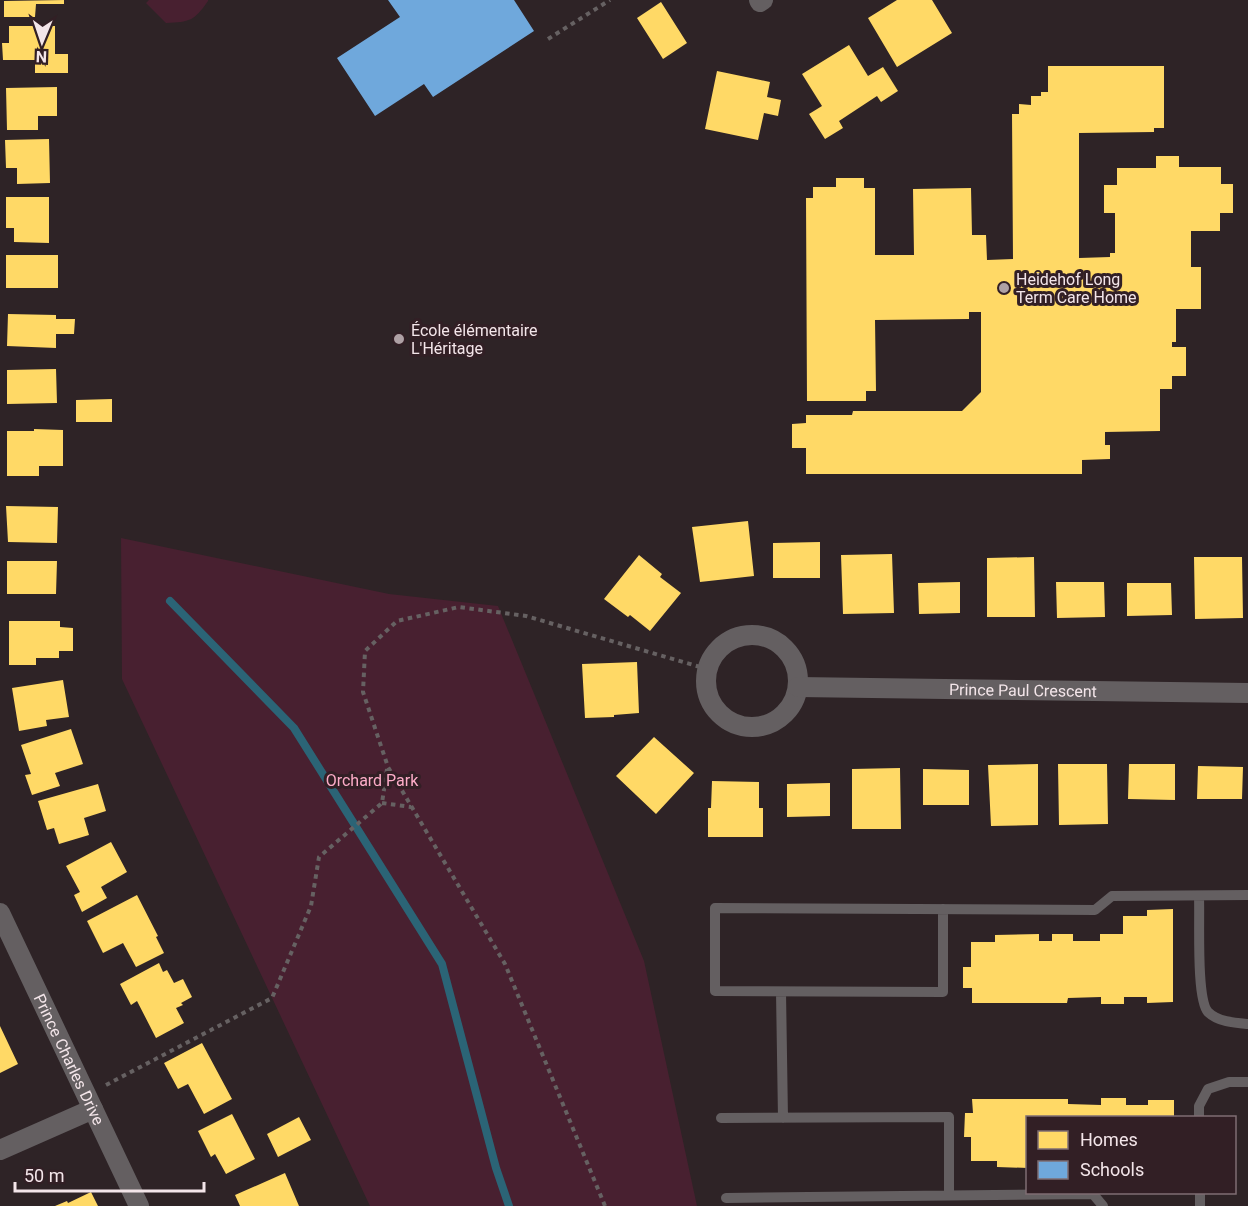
<svg xmlns="http://www.w3.org/2000/svg" width="1248" height="1206" font-family="Roboto,sans-serif">
	<rect width="100%" height="100%" fill="#2e2326"/>
	<path fill="#482030" d="M149,0H208V1C194,21 190,22 166,23L146,3Z
		M121,538L389,594L498,606L644,961L697,1206H370L122,679Z"/>
	<path fill="#ffd966" d="M64,0V4H36L35,17H4V1Z
		M897,0H932L952,33L897,67L868,18Z
		M661,2L687,43L663,59L637,18Z
		M9,26H55V54H68V73H35V60H3L2,43H9Z
		M849,45L868,76L883,67L898,91L881,102L877,96L839,121L843,128L825,139L809,114L822,106L802,74Z
		M1048,66H1164V128H1154V132L1079,133V258L1110,257V253H1115V213H1104V185H1117V168H1156V156H1179V167H1221V184H1233V213H1220V231H1191V267H1201V309H1176V342H1172V347H1186V376H1172V389H1160V431L1105,432V445H1110V459L1082,460V474H806V448H792V424L806,423V415H852L853,411H962L981,392V312H969V319L875,320L876,391H866V401H807L806,198H813V187H836V178H864V188H875V255H914L913,189L971,188L972,235H986L987,260L1013,259L1012,114H1019V104L1031,105V96H1041V92H1048Z
		M717,71L770,82L767,97L781,100L778,116L764,113L758,140L705,129Z
		M57,87V116H38V130H7L6,88Z
		M49,139L50,183L17,184V168H6L5,140Z
		M6,197H49V243L14,242V228H6Z
		M6,255H58V288H6Z
		M8,314L56,315V319H75L74,334H56V348L7,346Z
		M56,369L57,403L7,404V370Z
		M112,399V422H76V400Z
		M34,429L63,430V466H39V476H7V431H34Z
		M6,506L58,507L57,543L8,542Z
		M748,521L754,576L700,582L692,527Z
		M820,542V578H773V543Z
		M892,554L894,613L843,614L841,555Z
		M639,555L662,574L660,577L681,593L650,631L630,615L628,617L604,599Z
		M1034,557L1035,617H987V558Z
		M1194,557H1242L1243,618L1195,619Z
		M7,561H57L56,594H7Z
		M960,582V613L919,614L918,583Z
		M1056,582H1104L1105,617L1057,618Z
		M1127,583H1171L1172,615L1127,616Z
		M9,621H60V627L73,628V651H59V658H36V665H9Z
		M637,662L639,713L614,715V717L585,718L582,664Z
		M63,680L69,717L46,720L47,726L19,731L12,688Z
		M71,729L83,764L55,773L60,786L32,795L25,775L31,774L21,745Z
		M654,737L694,773L656,814L616,776Z
		M1038,764V825L991,826L988,765Z
		M1058,764H1107L1108,824L1059,825Z
		M1129,764H1175V800L1128,799Z
		M1198,766L1243,767L1242,799H1197Z
		M900,768L901,829H852V769Z
		M923,769L969,770V805H923Z
		M712,781L759,782V808H763V837H708V808H711Z
		M830,783V816L787,817V784Z
		M98,784L106,811L84,818L89,835L59,844L54,828L47,830L38,801Z
		M111,842L127,872L101,887L107,898L82,912L74,895L80,892L66,866Z
		M137,895L158,936L156,937L164,953L136,967L123,943L103,953L87,921Z
		M1173,909V1002L1147,1003V997H1124V1004H1101V997L1068,998L1067,1003H972V988H963V967H971V942H995V935L1039,934V941H1052V934H1073V941H1100V934H1123V916H1147V910Z
		M159,963L163,972L167,970L174,983L183,979L192,997L181,1003L183,1005L176,1008L184,1023L156,1038L137,1001L131,1005L120,984Z
		M0,1026L18,1064L0,1073Z
		M202,1043L232,1099L204,1114L188,1084L178,1089L164,1063Z
		M1101,1098H1126V1105H1148V1100H1174V1118H1028V1168L997,1167V1161H971V1137H964L965,1113H973L972,1099H1068V1104L1101,1105Z
		M232,1114L255,1159L226,1174L215,1154L211,1157L198,1131Z
		M299,1117L311,1140L278,1157L267,1134Z
		M285,1173L299,1206H240L235,1195Z
		M91,1192L98,1206H55L67,1201L68,1203Z"/>
	<path fill="#6fa8dc" d="M388,0H514L534,31L433,97L424,84L375,116L337,58L400,17Z"/>
	<g fill="none" stroke-linecap="round" stroke-linejoin="round">
		<path stroke="#2b6476" stroke-width="8" d="M170,601L294,728L442,964L496,1168L509,1206"/>
		<path stroke="#666162" stroke-width="4" stroke-dasharray="4.5 4.5" stroke-linecap="butt" d="M548,39L610,0
			M382,803L411,807
			M106,1085L272,998L311,906L319,857L382,803L387,769
			M605,1206L505,964L388,767L363,692L365,651L397,621L459,607L526,616L707,669"/>
		<path stroke="#645f61" stroke-width="10" d="M1199,897C1200,919 1196,999 1208,1012C1218,1022 1235,1023 1248,1024
			M943,909V992L715,991V908L1095,910L1112,896L1248,895
			M781,992L783,1118
			M721,1118L949,1117V1195
			M1199,1118V1106L1208,1089L1229,1082H1248
			M1200,1192V1206
			M726,1198L1093,1194L1103,1206"/>
		<g stroke="#645f61" stroke-width="20">
			<path d="M759,0L760,2L763,0"/>
			<circle cx="752" cy="681" r="46"/>
			<path id="s1" d="M798,687L1248,693"/>
			<path id="s2" d="M0,913L139,1206"/>
			<path d="M0,1150L93,1109"/>
		</g>
	</g>
	<g fill="#aea1a5" stroke="#321f25" stroke-width="2">
		<circle cx="1004" cy="288" r="6"/>
		<circle cx="399" cy="339" r="6"/>
	</g>
	<g text-anchor="middle" stroke-width="6" stroke-linejoin="round" paint-order="stroke">
		<g font-size="16" fill="#f3e5e9" stroke="#321f25" text-anchor="start">
			<text x="1016" y="285">Heidehof Long<tspan x="1016" dy="18">Term Care Home</tspan></text>
			<text x="411" y="336">École élémentaire<tspan x="411" dy="18">L'Héritage</tspan></text>
		</g>
		<g font-size="16" fill="#f3e5e9" stroke="#321f25">
			<text dy="6" stroke="none"><textPath href="#s1" startOffset="225">Prince Paul Crescent</textPath></text>
			<text dy="6" stroke="none"><textPath href="#s2" startOffset="162">Prince Charles Drive</textPath></text>
		</g>
		<g font-size="16" fill="#fdacc8" stroke="#321f25">
			<text x="372" y="786">Orchard Park</text>
		</g>
	</g>
	<rect x="1026" y="1116" width="210" height="78" fill="#321f25" stroke="#7f6e73" stroke-width="1.5"/>
	<rect x="1038" y="1131" width="30" height="18" fill="#ffd966" stroke="#7f6e73" stroke-width="1.5"/>
	<text x="1080" y="1146" font-size="18" fill="#f3e5e9">Homes</text>
	<rect x="1038" y="1161" width="30" height="18" fill="#6fa8dc" stroke="#7f6e73" stroke-width="1.5"/>
	<text x="1080" y="1176" font-size="18" fill="#f3e5e9">Schools</text>
	<g transform="translate(42 42) rotate(182)" stroke="#321f25" stroke-width="4.5" paint-order="stroke">
	<path d="M0-4.5L10 22L0 15L-10 22Z" fill="#f3e5e9"/>
	<text y="-9" font-size="16" font-weight="bold" text-anchor="middle" fill="#f3e5e9">N</text>
	</g>
	<path d="M15 1182v9h189v-9" fill="none" stroke="#f3e5e9" stroke-width="3"/>
	<text x="24" y="1182" font-size="18" fill="#f3e5e9" stroke="#321f25" stroke-width="4.5" paint-order="stroke">50 m</text>
</svg>
